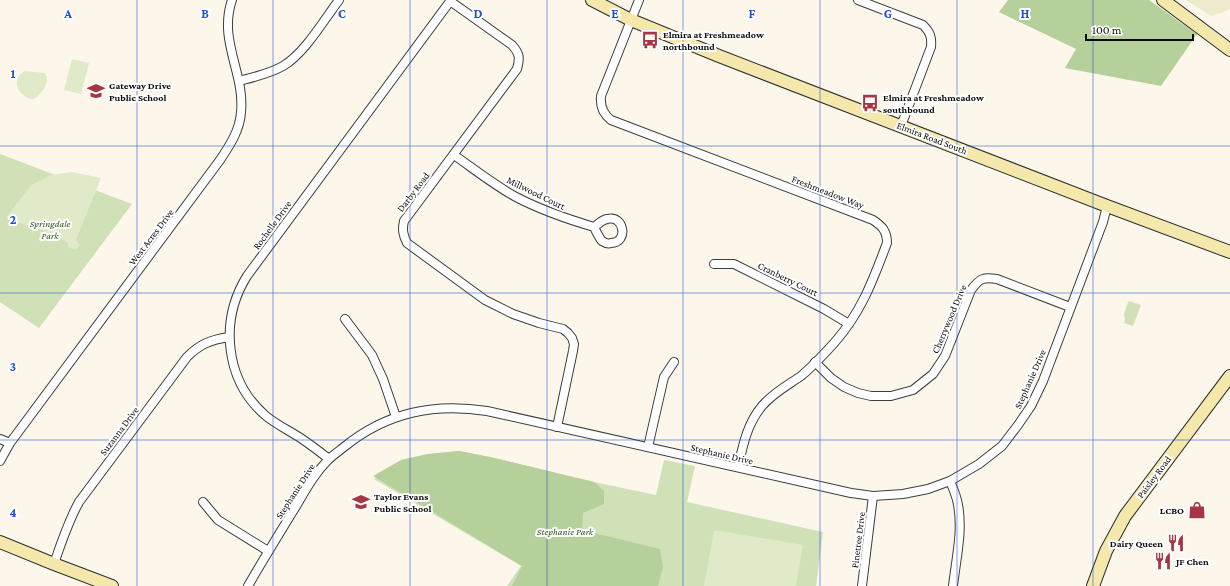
<svg xmlns="http://www.w3.org/2000/svg" width="1230" height="586" viewBox="0 0 1230 586" font-family="'Crimson Pro',serif">
<style>
.farmland{fill:#eeeacd}
.green{fill:#d0e1b8}
.forest{fill:#b5d09a}
.pitch{fill:#e0eac9}
.lines{fill:none;stroke-linecap:round;stroke-linejoin:round}
.street-casing{stroke:#3d3d3d;stroke-width:10}
.secondary-casing{stroke:#2c2c2c;stroke-width:14}
.street{stroke:#fff;stroke-width:8}
.secondary{stroke:#f4e8ad;stroke-width:12}
.grid{fill:none;stroke:#1d4ed8;stroke-width:1;stroke-opacity:0.55}
.labels{text-anchor:middle;dominant-baseline:central;stroke-width:4;stroke-linejoin:round;paint-order:stroke}
.poi-label{font-size:10px;font-weight:bold;fill:#0a0a0a;stroke:#fff;text-anchor:start}
.street-label{font-size:10px;fill:#0a0a0a;stroke:#fff}
.park-label{font-size:10px;font-style:italic;fill:#315824;stroke:#fff}
.grid-label{font-size:13px;text-anchor:middle;font-weight:bold;fill:#1d4ed8;stroke:#fff;stroke-width:4;stroke-linejoin:round;paint-order:stroke}
</style>
<rect width="100%" height="100%" fill="#fcf7ea"/>
<path class="farmland" d="M1186,0h44v9l-9,4 -10,3z"/>
<g class="green">
<path d="M0,154l132,50 -93,124 -39,-26z"/>
<path d="M1129,301l12,4 -8,21 -9,-3 1,-4 -1,-5c2,-4 2,-9 5,-13z"/>
<path d="M459,451l31,6 104,25 62,13 8,-35 31,6 -8,36 136,30 -7,54h-309l14,-20 -147,-87 27,-19 27,-6z"/>
</g>
<g class="forest">
<path d="M1008,0h141l48,34 -36,52 -96,-18 11,-19 -77,-37z"/>
<path d="M459,451l31,6 104,25 10,9v13l-21,9 -1,17 78,19 3,18 -5,19h-146l10,-20 -149,-90 28,-16 27,-6z"/>
</g>
<g class="pitch">
<path d="M72,59l17,4 -8,31 -17,-4z"/>
<path d="M25,71l20,2c6,8 -3,21 -11,26 -15,0 -25,-20 -9,-28z"/>
<path d="M72,172l29,6 -25,62 4,6 -5,4 -7,-3v-4l-11,-7 -51,-18 25,-33 20,-10z"/>
<path d="M714,530l89,15 -7,41h-92z"/>
</g>
<g class="lines">
<g class="street-casing">
<g id="street">
<path d="M639,0l-38,96c-1,10 2,18 10,24l262,100c9,6 14,11 14,23 -14,37 -25,68 -52,99 -10,11 -22,24 -34,34 -13,9 -28,17 -39,30 -15,18 -19,39 -24,61"/>
<path d="M858,0l65,25c7,7 9,12 8,22l-30,79"/>
<path d="M450,1l62,44c8,9 8,13 5,24l-113,152c-2,9 -1,14 3,22l78,57 28,14 26,9 24,6 5,4 4,5 2,6 -1,7 -16,76"/>
<path d="M239,81c15,-4 30,-7 44,-15 21,-12 41,-46 56,-66"/>
<path d="M454,155c20,14 40,30 62,42 25,13 51,22 78,30 2,4 5,11 8,14 3,2 6,3 9,2 18,0 13,-29 -4,-24 -5,1 -9,5 -13,8"/>
<path d="M714,264h20l90,45 25,15"/>
<path d="M345,319l27,36 11,24 13,38"/>
<path d="M815,362l16,16 13,9 14,6 13,3h20l22,-6 20,-16 12,-18 26,-66c9,-12 12,-13 26,-11l73,28"/>
<path d="M0,439l10,4"/>
<path d="M648,447l16,-70 10,-15"/>
<path d="M329,459c-9,-7 -18,-14 -27,-20 -12,-8 -25,-14 -36,-23 -41,-35 -47,-95 -19,-140l204,-276"/>
<path d="M0,461l10,-18 210,-283c10,-15 20,-30 21,-48 4,-39 -23,-71 -9,-112"/>
<path d="M950,481c3,7 7,16 8,24 5,26 -2,54 -5,81"/>
<path d="M203,502l15,18 50,31"/>
<path d="M54,564c7,-21 14,-42 25,-62l108,-145c13,-13 23,-17 42,-20"/>
<path d="M248,586c15,-26 31,-52 47,-78 10,-17 19,-34 33,-48 5,-5 11,-9 16,-13 43,-35 90,-44 143,-36l364,82 22,3 30,-2 25,-5 22,-8 29,-17 23,-18 16,-21 13,-19 12,-25 60,-159 4,-16"/>
<path d="M862,586l11,-90"/>
</g>
</g>
<g class="secondary-casing">
<g id="secondary">
<path d="M592,0l39,20 88,36 388,150 123,46"/>
<path d="M1163,0l67,50"/>
<path d="M0,542l54,22 58,22"/>
<path d="M1093,586l13,-35 19,-35 105,-140"/>
</g>
</g>
<use href="#street" class="street"/>
<use href="#secondary" class="secondary"/>
</g>
<path class="grid" d="M137,0v586M273,0v586M410,0v586M547,0v586M683,0v586M820,0v586M957,0v586M1093,0v586M0,146h1230M0,293h1230M0,440h1230"/>
<defs>
<g id="bus-bare" transform="scale(1.38)"><path d="M-5-6H5V4H4V6H2V4H-2V6H-4V4H-5ZM-3.5-4V0h7V-4ZM-3.5 1.2v1.5H-2V1.2ZM2 1.2v1.5H3.5V1.2Z" fill="#a63641" stroke="#fff" stroke-width="2.5" paint-order="stroke"/></g>
<g id="school-bare" transform="scale(1.38)"><path d="M0-5L7-2L0 1L-7-2ZM-4 1L0 2.5L4 1V4Q0 6-4 4Z" fill="#a63641" stroke="#fff" stroke-width="2.5" paint-order="stroke"/></g>
<g id="shop-bare" transform="scale(1.38)"><path d="M-5-2.5h2.3a2.7 3.5 0 0 1 5.4 0H5L5.5 6h-11ZM-1.5-2.5h3a1.5 2.3 0 0 0-3 0Z" fill="#a63641" stroke="#fff" stroke-width="2.5" paint-order="stroke"/></g>
<g id="restaurant-bare" transform="scale(1.38)"><path d="M-5-6h1v4h1v-4h1v4h1v-4h1v5L-1.5 .5V6h-2V.5L-5-1ZM5-6V6H3V1.5H1.5Q1.5-4 5-6Z" fill="#a63641" stroke="#fff" stroke-width="2.5" paint-order="stroke"/></g>
</defs>
<g fill-rule="evenodd">
<use href="#bus-bare" x="650" y="40"/>
<use href="#school-bare" x="96" y="91"/>
<use href="#bus-bare" x="870" y="103"/>
<use href="#school-bare" x="361" y="502"/>
<use href="#shop-bare" x="1197" y="510"/>
<use href="#restaurant-bare" x="1176" y="543"/>
<use href="#restaurant-bare" x="1163" y="561"/>
</g>
<g class="labels">
<g class="poi-label">
<text x="663" y="34">Elmira at Freshmeadow<tspan x="663" dy="12">northbound</tspan></text>
<text x="109" y="85">Gateway Drive<tspan x="109" dy="12">Public School</tspan></text>
<text x="883" y="97">Elmira at Freshmeadow<tspan x="883" dy="12">southbound</tspan></text>
<text x="374" y="496">Taylor Evans<tspan x="374" dy="12">Public School</tspan></text>
<text x="1184" y="510" text-anchor="end">LCBO</text>
<text x="1163" y="543" text-anchor="end">Dairy Queen</text>
<text x="1176" y="561">JF Chen</text>
</g>
<g class="street-label">
<text transform="translate(932 138) rotate(21)">Elmira Road South</text>
<text transform="translate(413 192) rotate(-53)">Darby Road</text>
<text transform="translate(828 192) rotate(21)">Freshmeadow Way</text>
<text transform="translate(536 193) rotate(26)">Millwood Court</text>
<text transform="translate(272 225) rotate(-54)">Rochelle Drive</text>
<text transform="translate(151 237) rotate(-53)">West Acres Drive</text>
<text transform="translate(788 279) rotate(26)">Cranberry Court</text>
<text transform="translate(949 319) rotate(-67)">Cherrywood Drive</text>
<text transform="translate(1030 379) rotate(-66)">Stephanie Drive</text>
<text transform="translate(119 431) rotate(-53)">Suzanna Drive</text>
<text transform="translate(722 454) rotate(13)">Stephanie Drive</text>
<text transform="translate(1154 477) rotate(-53)">Paisley Road</text>
<text transform="translate(295 491) rotate(-57)">Stephanie Drive</text>
<text transform="translate(858 540) rotate(-83)">Pinetree Drive</text>
</g>
<g class="park-label">
<text x="50" y="223">Springdale<tspan x="50" dy="12">Park</tspan></text>
<text x="565" y="531">Stephanie Park</text>
</g>
</g>
<g class="grid-label">
<text x="68" y="18">A</text>
<text x="205" y="18">B</text>
<text x="342" y="18">C</text>
<text x="478" y="18">D</text>
<text x="615" y="18">E</text>
<text x="752" y="18">F</text>
<text x="888" y="18">G</text>
<text x="1025" y="18">H</text>
<text x="13" y="78">1</text>
<text x="13" y="224">2</text>
<text x="13" y="371">3</text>
<text x="13" y="517">4</text>
</g>
<path d="M1086 34v6h107v-6" fill="none" stroke="#0a0a0a" stroke-width="2"/>
<text x="1092" y="34" font-size="12" fill="#0a0a0a" stroke="#ffffff" stroke-width="3" paint-order="stroke">100 m</text>
</svg>
